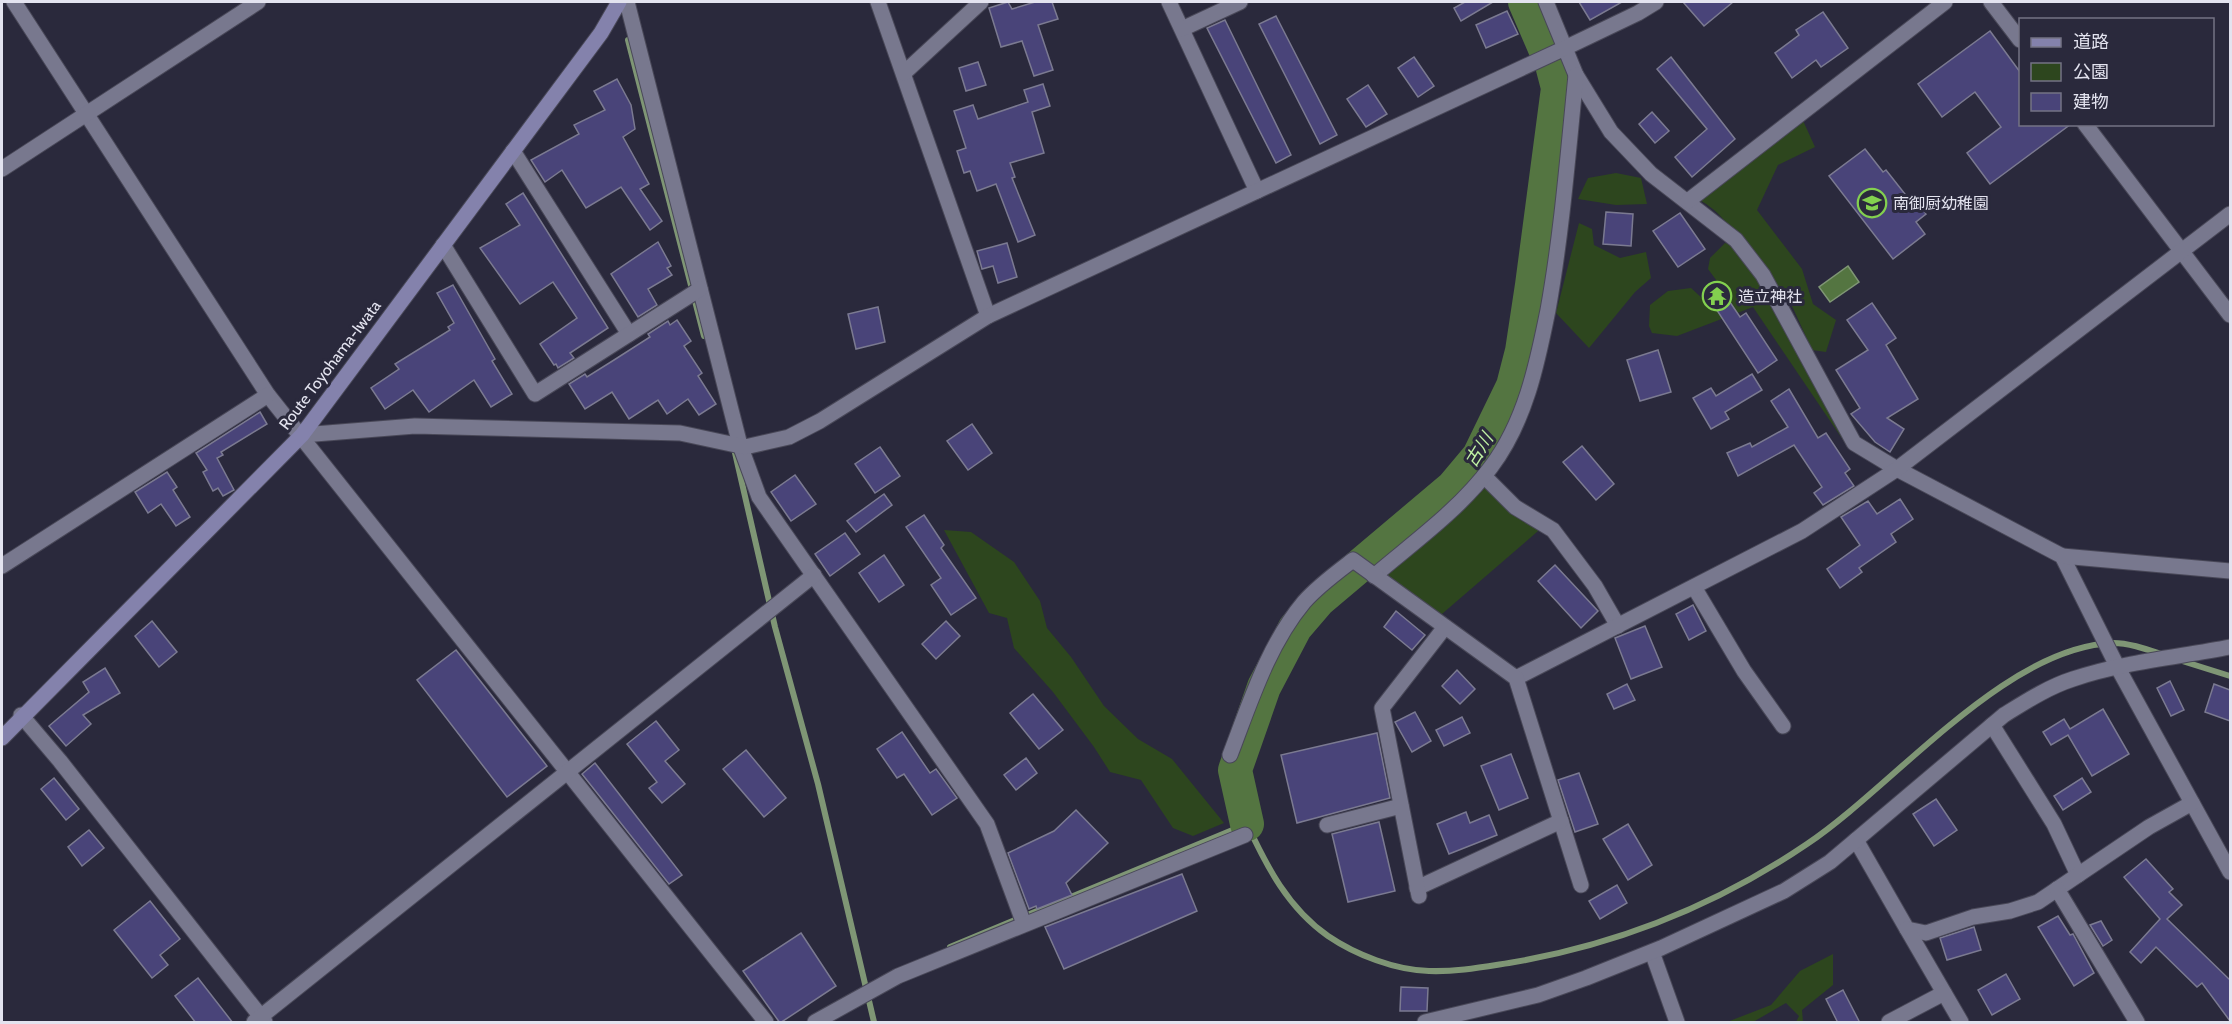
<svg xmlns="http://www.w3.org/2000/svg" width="2232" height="1024" viewBox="0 0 2232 1024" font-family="Cabin,'Noto Sans JP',sans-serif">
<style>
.green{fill:#2d461e}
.water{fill:#547541;stroke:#7f9675;stroke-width:1.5}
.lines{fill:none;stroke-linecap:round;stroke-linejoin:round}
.stream{stroke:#7f9675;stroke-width:6}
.river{stroke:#547541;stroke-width:34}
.building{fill:#494479;stroke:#7b7a91;stroke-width:1.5}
.minor-casing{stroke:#494858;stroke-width:17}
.tertiary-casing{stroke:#494858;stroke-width:17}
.secondary-casing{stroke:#494858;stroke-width:17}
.minor{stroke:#78788e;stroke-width:15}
.tertiary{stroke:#78788e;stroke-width:15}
.secondary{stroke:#8482ac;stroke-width:15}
.labels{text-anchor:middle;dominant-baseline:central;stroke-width:6;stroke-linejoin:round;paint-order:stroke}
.poi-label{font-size:16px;fill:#e3e3ef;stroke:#2a293c;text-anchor:start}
.street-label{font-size:16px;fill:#e3e3ef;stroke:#2a293c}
.water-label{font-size:18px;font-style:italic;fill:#c1f3a4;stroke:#2a293c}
</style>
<rect width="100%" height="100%" fill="#2a293c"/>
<g class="green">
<path d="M1509,2h37l19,46 -30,14z"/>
<path d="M1800,114l15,33 -37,18 -21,45 45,59 11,35 23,16 -10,32 -14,-2 -19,-42 -22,-33 83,168h-9l-92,-136 -76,29 -25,-3 -3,-7 1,-21 18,-14 23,-3 24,22 16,-10 -23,-31 2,-11 15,-15 17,4c-13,-23 -24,-38 -48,-50z"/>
<path d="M1616,173l25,5 6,26 -31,1 -38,-6 10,-21z"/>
<path d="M1579,223l13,6 2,16 26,13 26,-6 5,26 -16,14 -46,56 -33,-35z"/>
<path d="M1484,476l61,49 -110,95 -53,-51z"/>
<path d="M944,530l27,2 43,30 26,39 7,27 24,29 33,49 34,33 34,20 52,64 -31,13 -20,-8 -32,-48 -31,-8 -16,-25 -41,-55 -39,-44 -7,-30 -18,-5z"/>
<path d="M1833,954v31l-31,25 1,12h-7l3,-6 -13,-13 -33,19h-26l44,-17 29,-34z"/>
</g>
<path class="water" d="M1848,266l11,16 -29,20 -11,-15z"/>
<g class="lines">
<g class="stream">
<path d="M628,40l76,296"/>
<path d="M733,444l42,183 43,157 56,238"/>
<path d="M2179,660l51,16"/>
<path d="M950,947l297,-123c20,43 41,84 81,112 28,19 67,34 101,35 27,1 54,-4 80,-8 108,-18 208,-58 298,-119 88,-59 198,-197 306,-201 16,0 33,6 48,11"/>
</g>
<path class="river" d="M1247,824l-12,-54 29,-83 31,-59 24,-28 134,-113 26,-31 34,-70 9,-35 10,-66 26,-197 -6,-23 -27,-63"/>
</g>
<g class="building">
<path d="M1008,2l4,7 23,-7h17l6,17 -20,6 15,45 -19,6 -12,-35 -21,6 -12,-39z"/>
<path d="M1465,2h28l-32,19 -7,-13z"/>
<path d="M1579,2h43l-32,18z"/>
<path d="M1683,2h50l-29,24z"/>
<path d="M1507,11l11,23 -32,14 -10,-23z"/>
<path d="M1823,12l25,36 -27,19 -5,-7 -24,18 -17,-25 24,-18 -3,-5z"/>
<path d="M1276,16l61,119 -17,9 -61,-120z"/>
<path d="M1225,20l66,135 -15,8 -69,-135z"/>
<path d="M1990,31l30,41v52h51l-81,60 -23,-31 34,-26 -26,-35 -33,25 -24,-33z"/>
<path d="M1414,57l20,29 -16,11 -20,-29z"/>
<path d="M1671,57l64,82 -43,38 -17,-20 32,-28 -50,-60z"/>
<path d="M978,62l8,23 -20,6 -7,-23z"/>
<path d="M617,79l14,26 4,24 -12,8 26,47 -9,5 22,32 -12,9 -29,-43 -35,21 -24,-38 -17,12 -14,-22 48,-26 -5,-9 31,-15 -11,-19z"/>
<path d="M1043,84l7,22 -18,6 12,41 -34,10 5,14 -3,1 23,57 -17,7 -22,-58 -19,7 -7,-20 -6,2 -7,-22 9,-3 -12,-37 19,-6 5,14 50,-17 -4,-12z"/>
<path d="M1368,85l19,29 -21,13 -19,-28z"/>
<path d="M1652,112l17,19 -14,12 -16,-19z"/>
<path d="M1865,149l18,23 3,-2 26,33 4,-3 10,14 -10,8 9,12 -32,25 -64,-83z"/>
<path d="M523,193l85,135 -38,25 4,5 -16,10 -2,-4 -2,1 -14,-21 37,-26 -24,-36 -33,22 -40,-56 40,-23 -14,-21z"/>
<path d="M1606,212l27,2 -2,32 -28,-2z"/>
<path d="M1680,213l25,36 -27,18 -25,-36z"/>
<path d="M658,242l13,24 -4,2 5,7 -24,14 9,16 -19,12 -27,-43z"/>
<path d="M1007,243l10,34 -19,6 -5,-17 -11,3 -5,-18z"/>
<path d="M1717,283l23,34 6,-4 31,47 -19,13 -53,-81z"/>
<path d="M453,285l42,74 -3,2 20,33 -21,13 -17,-27 -45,32 -16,-22 -28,19 -14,-21 28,-19 -4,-5 55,-34 -2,-3 6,-4 -17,-30z"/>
<path d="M1872,303l24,35 -10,7 32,54 -31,19 17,11 -14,23 -15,-10 -24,-28 9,-6 -24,-38 32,-20 -21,-30z"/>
<path d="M878,307l7,35 -29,7 -8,-35z"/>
<path d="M677,320l14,21 -7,5 18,27 -4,3 18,28 -17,11 -11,-16 -21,15 -9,-14 -29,19 -17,-27 -27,17 -16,-25 16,-10 2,3 27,-17 36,-23 -2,-3 20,-13 2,4z"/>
<path d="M1658,350l13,42 -31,9 -13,-41z"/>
<path d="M1752,374l10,16 -37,22 4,7 -18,10 -18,-31 18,-10 5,8z"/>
<path d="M1789,389l29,49 8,-5 24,36 -5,4 9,13 -31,19 -9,-12 8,-6 -28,-42 -56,31 -11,-23 23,-10 2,4 36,-20 -17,-26z"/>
<path d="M260,412l7,12 -46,28 2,3 -6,3 17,32 -11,6 -5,-8 -5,3 -10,-19 4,-2 -11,-17z"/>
<path d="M972,424l20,29 -24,17 -21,-29z"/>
<path d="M1582,446l32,38 -18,16 -33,-38z"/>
<path d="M880,447l20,29 -25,17 -20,-29z"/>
<path d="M167,472l10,15 -4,3 17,27 -14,9 -15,-22 -13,9 -13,-21z"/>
<path d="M795,475l21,29 -25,17 -20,-29z"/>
<path d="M884,494l8,11 -36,27 -9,-11z"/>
<path d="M1900,499l13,20 -22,15 5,8 -37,26 3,4 -22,16 -13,-19 33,-24 -19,-28 27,-16 9,13z"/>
<path d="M924,515l20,30 -3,3 35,50 -25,17 -20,-30 10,-7 -35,-51z"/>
<path d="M845,533l15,21 -30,22 -15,-22z"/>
<path d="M884,555l20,30 -25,17 -20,-29z"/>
<path d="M1555,565l43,46 -17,17 -43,-47z"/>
<path d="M1693,605l13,26 -17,9 -13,-26z"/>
<path d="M1396,611l29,24 -13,15 -28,-23z"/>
<path d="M152,621l25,31 -18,15 -24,-31z"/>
<path d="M946,621l14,15 -24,23 -14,-15z"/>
<path d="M1645,626l17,41 -31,12 -16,-41z"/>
<path d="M456,650l91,116 -40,31 -90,-117z"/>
<path d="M105,668l15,25 -37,22 8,9 -25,22 -17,-20 40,-34 -6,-10z"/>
<path d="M1457,670l18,19 -15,15 -18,-18z"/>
<path d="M2170,681l14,29 -13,6 -14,-28z"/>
<path d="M1627,684l8,16 -21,9 -7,-15z"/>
<path d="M2214,684l16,6v31l-25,-9z"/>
<path d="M1033,694l30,36 -24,19 -29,-36z"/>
<path d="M2103,709l26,45 -37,22 -24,-41 -17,10 -8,-13 21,-13 6,10z"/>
<path d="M1415,712l16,29 -19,11 -17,-30z"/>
<path d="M1462,717l8,16 -26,13 -8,-16z"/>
<path d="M656,721l23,29 -14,11 20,23 -23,19 -13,-15 8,-6 -30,-38z"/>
<path d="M902,732l28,41 6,-4 21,29 -25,17 -28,-41 -7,4 -20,-29z"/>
<path d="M1377,733l13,65 -93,25 -16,-68z"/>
<path d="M746,750l40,48 -22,19 -41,-48z"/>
<path d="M1511,754l17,44 -29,12 -18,-44z"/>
<path d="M1026,758l11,15 -21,17 -12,-15z"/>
<path d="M595,763l87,112 -13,9 -87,-110z"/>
<path d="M1579,773l19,51 -23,8 -17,-52z"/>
<path d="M54,778l25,31 -13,11 -25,-31z"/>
<path d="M2082,778l9,14 -28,18 -9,-14z"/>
<path d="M1936,799l21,31 -23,16 -21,-32z"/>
<path d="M1076,810l32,33 -42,40 6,12 -35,14 -1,-3 -7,3 -21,-56 46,-22z"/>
<path d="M1466,812l4,11 19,-8 8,20 -48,19 -12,-30z"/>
<path d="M1379,822l16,69 -47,11 -16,-68z"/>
<path d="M1628,824l24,41 -24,15 -25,-41z"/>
<path d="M89,830l15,18 -22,18 -14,-19z"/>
<path d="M2146,859l27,30 -4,3 13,13 -15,14 63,61v41l-28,-38 -5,4 -41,-40 -15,16 -11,-11 30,-33 -36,-42z"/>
<path d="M1182,874l15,37 -133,58 -19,-42z"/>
<path d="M1617,885l10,18 -27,16 -11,-18z"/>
<path d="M150,901l30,38 -20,16 8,10 -16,13 -38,-48z"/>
<path d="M2058,916l12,19 3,-1 21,39 -20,13 -36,-59z"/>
<path d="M2101,921l11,19 -9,6 -13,-21z"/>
<path d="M1974,927l7,23 -34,10 -7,-22z"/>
<path d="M801,933l35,53 -56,37 -37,-52z"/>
<path d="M2006,974l14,25 -28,16 -14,-25z"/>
<path d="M198,978l35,45h-37l-21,-27z"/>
<path d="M1401,987l27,1 -1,23h-27z"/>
<path d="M1843,990l17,33h-22l-12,-24z"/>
</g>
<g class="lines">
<g class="minor-casing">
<g id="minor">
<path d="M14,2l254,393 498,627"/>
<path d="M627,2l113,443 19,52 228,327 37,100"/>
<path d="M878,2l110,314"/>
<path d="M1169,2l88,189"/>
<path d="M1546,2l30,73 35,57 40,42 85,66 27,35 91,168 43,26 165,87 56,112 112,204"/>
<path d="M1991,2l29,38"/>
<path d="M1182,29l58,-27"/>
<path d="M904,73l77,-71"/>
<path d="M2085,124l145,191"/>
<path d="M513,151l116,183"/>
<path d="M2,169l256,-167"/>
<path d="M1688,201l257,-199"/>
<path d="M443,245l92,149 165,-105"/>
<path d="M302,435l113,-9 265,7 65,14 44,-10 31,-16 168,-105 577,-268 73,-35 18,-11"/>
<path d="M1484,476l31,31 38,23 42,56 23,40"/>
<path d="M2062,556l168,15"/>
<path d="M2,566l266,-171"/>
<path d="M1374,576c41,-35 85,-66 117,-109 34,-45 46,-102 57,-157 14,-78 20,-156 28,-235"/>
<path d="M1694,587l50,84 39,55"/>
<path d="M1516,678l286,-147 95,-62 333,-255"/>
<path d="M21,715l39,46 205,261"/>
<path d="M1992,725l62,99 24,51"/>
<path d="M1230,755c20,-52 38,-110 74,-153 14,-16 32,-29 49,-42l163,118 65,207"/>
<path d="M1327,825l74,-19"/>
<path d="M1856,840l51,89 19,4 47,-16 37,-6 28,-9 111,-75 43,-24"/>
<path d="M1417,888l144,-67"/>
<path d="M2057,889l80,133"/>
<path d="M1419,896l-37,-188 63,-81"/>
<path d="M1907,929l54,93"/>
<path d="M1652,952l25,70"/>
<path d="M254,1022l560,-447"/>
<path d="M815,1022l83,-46 347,-141"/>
<path d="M1889,1022l55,-29"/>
</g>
</g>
<g class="tertiary-casing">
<path id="tertiary" d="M1425,1022l113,-27 48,-17 75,-30 123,-57 46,-29 174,-147c21,-13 44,-28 69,-36 50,-17 106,-22 157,-32"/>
</g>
<g class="secondary-casing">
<path id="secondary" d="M2,738l300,-303 299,-402 18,-31"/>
</g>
<use href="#minor" class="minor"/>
<use href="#tertiary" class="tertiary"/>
<use href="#secondary" class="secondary"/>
</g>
<defs>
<g id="school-ring" transform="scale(1.5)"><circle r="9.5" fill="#2a293c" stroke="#83d04f" stroke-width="1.5"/><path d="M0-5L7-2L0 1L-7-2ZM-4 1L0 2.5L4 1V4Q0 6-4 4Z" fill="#83d04f"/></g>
<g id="temple-ring" transform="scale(1.5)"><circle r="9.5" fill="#2a293c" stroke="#83d04f" stroke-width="1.5"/><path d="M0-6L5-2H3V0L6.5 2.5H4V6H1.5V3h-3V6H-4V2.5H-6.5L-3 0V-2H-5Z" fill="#83d04f"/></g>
</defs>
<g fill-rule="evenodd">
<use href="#school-ring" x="1872" y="203"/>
<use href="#temple-ring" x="1717" y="296"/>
</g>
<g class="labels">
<g class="poi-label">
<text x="1893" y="203">南御厨幼稚園</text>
<text x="1738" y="296">造立神社</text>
</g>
<g class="street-label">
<text transform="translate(330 365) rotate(-53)">Route Toyohama-Iwata</text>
</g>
<g class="water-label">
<text transform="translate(1479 450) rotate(-58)">古川</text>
</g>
</g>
<rect width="2232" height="1024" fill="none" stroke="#e3e3ef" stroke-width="6"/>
<rect x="2019" y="18" width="195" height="108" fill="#2a293c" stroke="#747384" stroke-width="1.5"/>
<rect x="2031" y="38" width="30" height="9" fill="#8482ac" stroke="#747384" stroke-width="1.5"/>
<text x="2073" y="48" font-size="18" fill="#e3e3ef">道路</text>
<rect x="2031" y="63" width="30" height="18" fill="#2d461e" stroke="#747384" stroke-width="1.5"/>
<text x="2073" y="78" font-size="18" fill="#e3e3ef">公園</text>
<rect x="2031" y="93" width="30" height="18" fill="#494479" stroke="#747384" stroke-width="1.5"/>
<text x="2073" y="108" font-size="18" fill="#e3e3ef">建物</text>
</svg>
